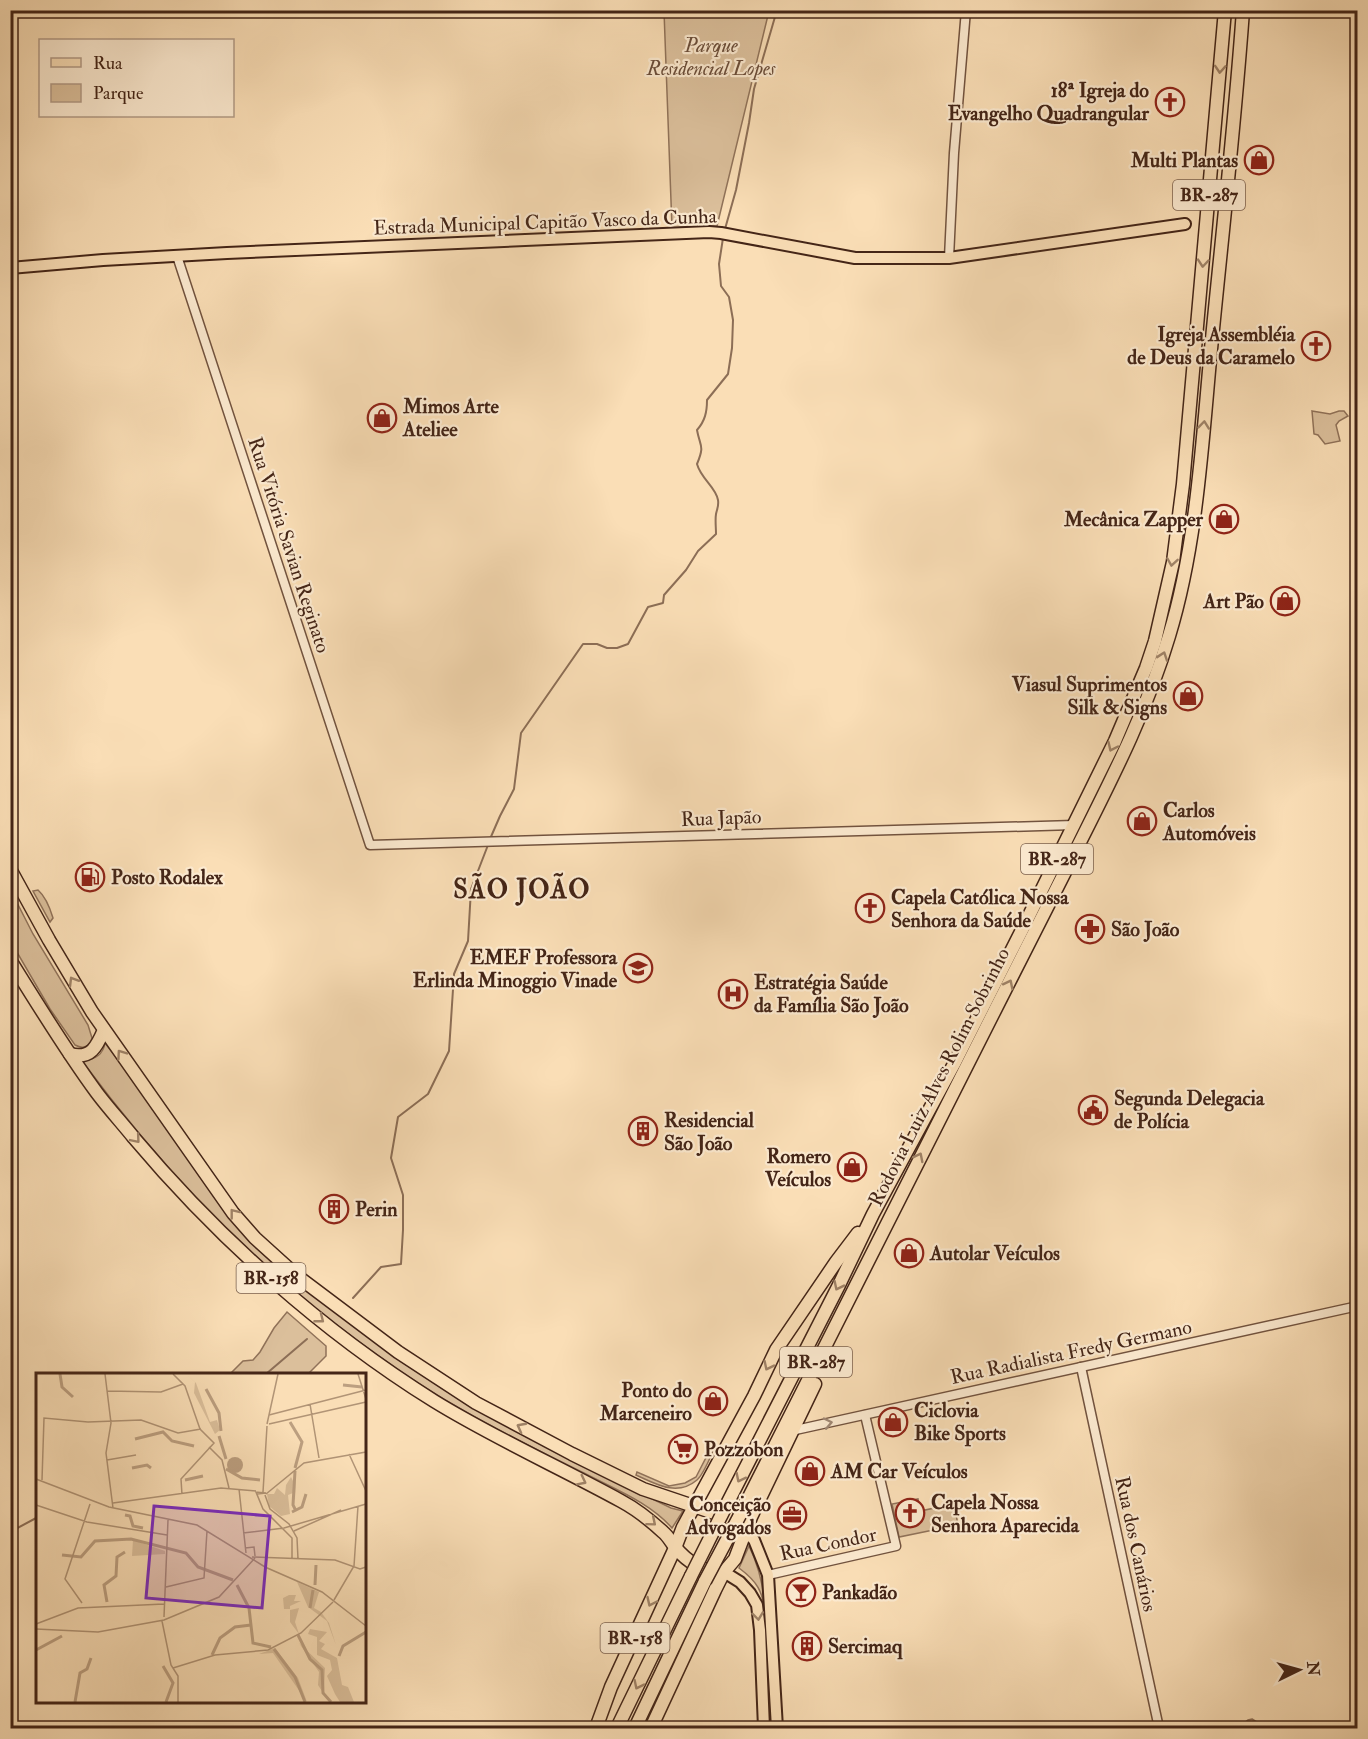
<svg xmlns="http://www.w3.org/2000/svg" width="1368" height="1739" viewBox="0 0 1368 1739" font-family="'IM FELL Double Pica',serif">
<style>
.green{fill:#dbbf9b;stroke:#907259;stroke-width:1.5}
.water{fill:#bc9f80;stroke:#8c6e56;stroke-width:1.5}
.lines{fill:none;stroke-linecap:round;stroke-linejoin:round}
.stream{stroke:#8c6e56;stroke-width:2}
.minor-casing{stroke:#72533f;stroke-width:11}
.major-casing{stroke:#442517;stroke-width:14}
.highway-casing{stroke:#442517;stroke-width:15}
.minor{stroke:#fcead0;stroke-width:8}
.major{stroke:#fadeb6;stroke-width:10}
.highway{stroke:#fadeb6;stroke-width:12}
.highway-bridge-casing{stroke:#442517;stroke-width:15;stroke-linecap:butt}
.highway-bridge{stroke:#fadeb6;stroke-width:12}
.oneway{stroke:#9f8266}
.oneway2{stroke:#a08874}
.labels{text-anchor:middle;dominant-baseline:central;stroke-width:4.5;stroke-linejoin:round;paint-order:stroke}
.shield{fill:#fcead0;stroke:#7b604e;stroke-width:1.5}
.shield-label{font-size:18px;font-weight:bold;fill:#442517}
.park-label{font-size:20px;font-style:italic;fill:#6a4c38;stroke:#fcead0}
.poi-label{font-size:20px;font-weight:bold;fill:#442517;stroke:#fcead0;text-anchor:start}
.street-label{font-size:20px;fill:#442517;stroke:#fcead0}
.district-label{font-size:26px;font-weight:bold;letter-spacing:1.5px;fill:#442517;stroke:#fcead0}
.inset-river{fill:none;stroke:#bc9f80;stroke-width:3}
.inset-road{fill:none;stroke:#b19476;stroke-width:1.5}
.view{fill:#7b2cbf;fill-opacity:0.15;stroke:#7b2cbf;stroke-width:3}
.inset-edge{fill:none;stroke:#442517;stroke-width:3}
</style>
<rect width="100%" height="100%" fill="#fadeb6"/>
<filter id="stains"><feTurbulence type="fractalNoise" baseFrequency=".00333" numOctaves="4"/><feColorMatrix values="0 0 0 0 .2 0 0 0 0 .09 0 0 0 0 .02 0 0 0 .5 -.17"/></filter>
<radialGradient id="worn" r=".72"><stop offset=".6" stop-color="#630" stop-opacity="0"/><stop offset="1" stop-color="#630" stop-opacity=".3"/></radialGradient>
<g class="green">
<path d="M664,11h105l-52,215 -45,2z"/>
<path d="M1312,411l18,3 9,-3h5l4,5 -9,5 -3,4 4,16 -15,3 -7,-9 -4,-1z"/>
<path d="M10,889l23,45 55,91 4,13 -2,6c-6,4 -9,4 -15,1l-25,-36 -39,-67z"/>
<path d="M38,890c8,7 12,18 15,28l-3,4 -17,-31z"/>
<path d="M105,1043l38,49 74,105 90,93 54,42 39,28 236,131 35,17 12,3 -11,17c-23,-26 -58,-39 -88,-55 -42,-21 -84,-41 -125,-65 -47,-27 -91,-59 -134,-92 -42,-33 -85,-69 -121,-109 -43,-46 -84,-95 -122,-146 12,-1 21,-5 23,-18z"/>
<path d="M287,1312l39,34v10l-18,18h-78l13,-13 10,-1 7,-8 14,-24z"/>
<path d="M712,1446l3,1c-4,8 -11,27 -18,33 -20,17 -41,4 -61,-5l1,-3 32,14 16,-3 11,-6z"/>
<path d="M918,1499l2,12 34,-7 4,21 -59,12 -7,-33z"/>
<path d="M749,1546c11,22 15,43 17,68 -4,-23 -8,-32 -27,-46z"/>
</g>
<path class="water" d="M1252,1719l8,5 1,4h-23l10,-8z"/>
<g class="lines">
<g class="stream">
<path d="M725,229l11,-39 13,-67 5,-34 23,-79"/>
<path d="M490,839l10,-23 14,-27 7,-56 62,-89h14l10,4h10l11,-4 20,-37 15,-4 1,-8 22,-25 12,-19 18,-17c0,-7 -1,-14 0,-20 1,-5 3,-8 2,-14 -2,-13 -17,-21 -21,-36 8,-19 3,-17 0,-34 8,-9 10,-18 10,-30l21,-26 4,-26 1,-28 -4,-23 -8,-11 -2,-22 4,-26"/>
<path d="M353,1298l28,-31 20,-3 2,-34v-35l-12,-37 7,-41 30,-23 21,-43 5,-77 14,-33 3,-52 17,-44"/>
<path d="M266,1374l41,-35"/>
<path d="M10,1532l28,-15"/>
</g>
<g class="minor-casing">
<g id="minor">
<path d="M177,256l193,589 704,-20"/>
<path d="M949,258l5,-105 12,-143"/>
<path d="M1081,1367l78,361"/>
<path d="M791,1431l567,-125"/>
<path d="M768,1575l128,-29 -31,-131"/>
</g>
</g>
<g class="major-casing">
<g id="major">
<path d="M10,268l93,-8 124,-7 482,-21 12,1 134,25h94l236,-34"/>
<path d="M746,1532l8,8 14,35 9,153"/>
<path d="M724,1572l16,10 10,11 7,12 3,25 4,98"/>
</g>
</g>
<g class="highway-casing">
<g id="highway">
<path d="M10,869l39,71 43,72 141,201 22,25 42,38 101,76 78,51 96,51 71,35 86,29 13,8 4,6"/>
<path d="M10,960c28,45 56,91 87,133 12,16 25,30 37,45 85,101 188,193 300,263 60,37 125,66 187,100 15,8 29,19 42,31 5,4 8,10 12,15 12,15 31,27 49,25"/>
<path d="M70,1054c21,6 27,-8 34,-24"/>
<path d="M726,1506l113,-221 34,-71 81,-150 69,-136 92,-187 31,-73 9,-27 18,-79 10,-78 42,-474"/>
<path d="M740,1515c85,-169 169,-338 255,-505 26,-51 51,-101 77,-152 36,-72 74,-144 97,-222 28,-92 33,-192 42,-287 11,-113 24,-226 32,-339"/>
<path d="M596,1728l15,-41 64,-139 8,-21 71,-131 22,-46 60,-88 22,-29"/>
<path d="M617,1728l74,-152"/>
<path d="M635,1728l70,-147"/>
<path d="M651,1728l64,-138 9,-18 11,-13 16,-42 64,-133"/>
</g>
</g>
<use href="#minor" class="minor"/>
<use href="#major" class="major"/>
<use href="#highway" class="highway"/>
<g class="highway-bridge-casing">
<g id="highway-bridge">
<path d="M691,1576l35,-70"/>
<path d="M705,1581l35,-66"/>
</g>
</g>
<use href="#highway-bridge" class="highway-bridge"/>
</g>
<defs><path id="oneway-chevron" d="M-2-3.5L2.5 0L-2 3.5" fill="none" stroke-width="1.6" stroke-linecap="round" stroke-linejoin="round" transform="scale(1.5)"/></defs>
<g class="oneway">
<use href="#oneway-chevron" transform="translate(1220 69) rotate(94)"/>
<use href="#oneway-chevron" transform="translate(1203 263) rotate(95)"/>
<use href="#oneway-chevron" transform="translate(1204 425) rotate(-84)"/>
<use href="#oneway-chevron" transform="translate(1172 562) rotate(99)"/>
<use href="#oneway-chevron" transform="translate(1163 656) rotate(-71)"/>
<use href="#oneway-chevron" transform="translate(1112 747) rotate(115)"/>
<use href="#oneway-chevron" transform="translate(73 981) rotate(-121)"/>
<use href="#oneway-chevron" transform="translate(1009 984) rotate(-63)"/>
<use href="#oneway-chevron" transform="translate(121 1054) rotate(-125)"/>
<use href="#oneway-chevron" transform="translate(136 1139) rotate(50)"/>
<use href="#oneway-chevron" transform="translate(919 1157) rotate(-63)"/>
<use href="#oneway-chevron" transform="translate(234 1213) rotate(-128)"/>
<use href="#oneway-chevron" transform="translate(838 1286) rotate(116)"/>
<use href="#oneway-chevron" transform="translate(320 1319) rotate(38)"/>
<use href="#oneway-chevron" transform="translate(768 1366) rotate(116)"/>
<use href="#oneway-chevron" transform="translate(521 1427) rotate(-152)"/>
<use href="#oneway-chevron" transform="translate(740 1478) rotate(117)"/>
<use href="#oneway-chevron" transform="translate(582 1481) rotate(27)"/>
<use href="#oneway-chevron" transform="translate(652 1522) rotate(40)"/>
<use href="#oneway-chevron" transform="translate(651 1602) rotate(115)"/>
<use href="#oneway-chevron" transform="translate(758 1616) rotate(83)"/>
<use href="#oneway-chevron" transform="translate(638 1685) rotate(116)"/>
</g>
<use class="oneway2" href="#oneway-chevron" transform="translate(828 1423) rotate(-12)"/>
<defs>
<g id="church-ring" transform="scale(1.5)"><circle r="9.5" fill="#fcead0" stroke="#8f2418" stroke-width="1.5"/><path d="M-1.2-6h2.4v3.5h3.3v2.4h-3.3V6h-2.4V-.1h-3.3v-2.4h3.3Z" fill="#8f2418"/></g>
<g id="shop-ring" transform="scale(1.5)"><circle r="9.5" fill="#fcead0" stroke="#8f2418" stroke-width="1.5"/><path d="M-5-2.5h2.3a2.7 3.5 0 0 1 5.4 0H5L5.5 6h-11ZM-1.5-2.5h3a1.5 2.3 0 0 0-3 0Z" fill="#8f2418"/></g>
<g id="fuel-ring" transform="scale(1.5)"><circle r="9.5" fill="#fcead0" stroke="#8f2418" stroke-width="1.5"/><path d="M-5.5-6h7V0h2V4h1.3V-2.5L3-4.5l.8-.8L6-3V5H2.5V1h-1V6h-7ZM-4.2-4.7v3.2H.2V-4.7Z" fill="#8f2418"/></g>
<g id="pharmacy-ring" transform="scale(1.5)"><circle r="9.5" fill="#fcead0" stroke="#8f2418" stroke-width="1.5"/><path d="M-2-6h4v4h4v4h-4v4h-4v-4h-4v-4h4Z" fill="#8f2418"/></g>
<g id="school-ring" transform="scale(1.5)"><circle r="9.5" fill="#fcead0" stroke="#8f2418" stroke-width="1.5"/><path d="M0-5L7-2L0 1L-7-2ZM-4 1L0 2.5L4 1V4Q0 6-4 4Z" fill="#8f2418"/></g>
<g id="hospital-ring" transform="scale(1.5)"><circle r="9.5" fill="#fcead0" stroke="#8f2418" stroke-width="1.5"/><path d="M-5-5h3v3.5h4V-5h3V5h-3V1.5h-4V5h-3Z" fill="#8f2418"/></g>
<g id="civic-ring" transform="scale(1.5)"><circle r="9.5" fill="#fcead0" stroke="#8f2418" stroke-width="1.5"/><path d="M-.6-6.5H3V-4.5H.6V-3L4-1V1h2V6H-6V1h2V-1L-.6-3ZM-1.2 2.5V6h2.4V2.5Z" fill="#8f2418"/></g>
<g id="building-ring" transform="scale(1.5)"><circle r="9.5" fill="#fcead0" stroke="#8f2418" stroke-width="1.5"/><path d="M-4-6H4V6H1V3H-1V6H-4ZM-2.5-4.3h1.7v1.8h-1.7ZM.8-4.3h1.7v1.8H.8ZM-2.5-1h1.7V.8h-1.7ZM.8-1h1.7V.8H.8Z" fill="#8f2418"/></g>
<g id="supermarket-ring" transform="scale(1.5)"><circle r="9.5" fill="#fcead0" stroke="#8f2418" stroke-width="1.5"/><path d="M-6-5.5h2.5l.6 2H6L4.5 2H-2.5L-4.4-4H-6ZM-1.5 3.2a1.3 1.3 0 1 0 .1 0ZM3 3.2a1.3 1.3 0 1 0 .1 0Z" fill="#8f2418"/></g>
<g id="office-ring" transform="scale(1.5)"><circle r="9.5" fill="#fcead0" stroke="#8f2418" stroke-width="1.5"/><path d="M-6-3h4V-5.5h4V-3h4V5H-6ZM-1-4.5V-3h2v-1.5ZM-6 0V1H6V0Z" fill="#8f2418"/></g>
<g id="bar-ring" transform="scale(1.5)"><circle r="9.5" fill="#fcead0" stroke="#8f2418" stroke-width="1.5"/><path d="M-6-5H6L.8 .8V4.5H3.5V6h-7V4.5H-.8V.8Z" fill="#8f2418"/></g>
</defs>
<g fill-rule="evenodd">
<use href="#church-ring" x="1170" y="102"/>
<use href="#shop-ring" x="1259" y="160"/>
<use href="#church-ring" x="1316" y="346"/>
<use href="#shop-ring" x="382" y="418"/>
<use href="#shop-ring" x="1224" y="519"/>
<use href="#shop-ring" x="1285" y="601"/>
<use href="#shop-ring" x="1188" y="696"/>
<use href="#shop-ring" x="1142" y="821"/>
<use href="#fuel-ring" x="90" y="877"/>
<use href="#church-ring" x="870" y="908"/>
<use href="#pharmacy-ring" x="1090" y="929"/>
<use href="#school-ring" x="638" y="968"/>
<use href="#hospital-ring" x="733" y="994"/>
<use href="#civic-ring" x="1093" y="1110"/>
<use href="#building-ring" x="643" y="1131"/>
<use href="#shop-ring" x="852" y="1167"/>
<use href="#building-ring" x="334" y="1209"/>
<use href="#shop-ring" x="909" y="1253"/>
<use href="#shop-ring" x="713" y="1401"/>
<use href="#shop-ring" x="893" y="1422"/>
<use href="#supermarket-ring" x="683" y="1449"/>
<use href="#shop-ring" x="810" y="1471"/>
<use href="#church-ring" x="910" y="1513"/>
<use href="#office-ring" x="792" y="1515"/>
<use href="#bar-ring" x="801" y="1592"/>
<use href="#building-ring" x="807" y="1646"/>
</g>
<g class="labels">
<g class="shield">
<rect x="1173" y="180" width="72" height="30" rx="4.5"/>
<rect x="1021" y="844" width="72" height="30" rx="4.5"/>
<rect x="236.5" y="1263" width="69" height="30" rx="4.5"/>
<rect x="780" y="1347" width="72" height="30" rx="4.5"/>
<rect x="600.5" y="1623" width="69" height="30" rx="4.5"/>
</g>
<g class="shield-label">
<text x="1209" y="195">BR-287</text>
<text x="1057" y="859">BR-287</text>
<text x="271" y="1278">BR-158</text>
<text x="816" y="1362">BR-287</text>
<text x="635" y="1638">BR-158</text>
</g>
<g class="park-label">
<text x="711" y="45">Parque<tspan x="711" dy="23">Residencial Lopes</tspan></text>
</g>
<g class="poi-label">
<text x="1149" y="90" text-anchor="end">18ª Igreja do<tspan x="1149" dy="23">Evangelho Quadrangular</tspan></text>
<text x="1238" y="160" text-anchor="end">Multi Plantas</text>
<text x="1295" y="334" text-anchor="end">Igreja Assembléia<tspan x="1295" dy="23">de Deus da Caramelo</tspan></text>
<text x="403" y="406">Mimos Arte<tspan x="403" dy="23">Ateliee</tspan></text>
<text x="1203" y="519" text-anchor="end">Mecânica Zapper</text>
<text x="1264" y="601" text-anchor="end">Art Pão</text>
<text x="1167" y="684" text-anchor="end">Viasul Suprimentos<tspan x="1167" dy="23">Silk &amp; Signs</tspan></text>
<text x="1163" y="810">Carlos<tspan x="1163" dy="23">Automóveis</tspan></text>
<text x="111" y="877">Posto Rodalex</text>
<text x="891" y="897">Capela Católica Nossa<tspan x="891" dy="23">Senhora da Saúde</tspan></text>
<text x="1111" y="929">São João</text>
<text x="617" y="957" text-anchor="end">EMEF Professora<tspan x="617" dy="23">Erlinda Minoggio Vinade</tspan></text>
<text x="754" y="982">Estratégia Saúde<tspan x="754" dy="23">da Família São João</tspan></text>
<text x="1114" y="1098">Segunda Delegacia<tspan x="1114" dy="23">de Polícia</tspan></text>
<text x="664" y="1120">Residencial<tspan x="664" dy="23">São João</tspan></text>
<text x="831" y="1156" text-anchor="end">Romero<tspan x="831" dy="23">Veículos</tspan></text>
<text x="355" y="1209">Perin</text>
<text x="930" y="1253">Autolar Veículos</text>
<text x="692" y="1390" text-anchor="end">Ponto do<tspan x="692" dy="23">Marceneiro</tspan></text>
<text x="914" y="1410">Ciclovia<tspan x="914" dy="23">Bike Sports</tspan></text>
<text x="704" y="1449">Pozzobon</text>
<text x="831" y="1471">AM Car Veículos</text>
<text x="931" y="1502">Capela Nossa<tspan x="931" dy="23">Senhora Aparecida</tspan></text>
<text x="771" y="1504" text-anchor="end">Conceição<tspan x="771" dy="23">Advogados</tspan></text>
<text x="822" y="1592">Pankadão</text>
<text x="828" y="1646">Sercimaq</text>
</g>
<g class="street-label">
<text transform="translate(545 222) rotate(-2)">Estrada Municipal Capitão Vasco da Cunha</text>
<text transform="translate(289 545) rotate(72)">Rua Vitória Savian Reginato</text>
<text transform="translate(721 818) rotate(-2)">Rua Japão</text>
<text transform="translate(939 1077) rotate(-63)">Rodovia Luiz Alves Rolim Sobrinho</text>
<text transform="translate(1071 1352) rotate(-12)">Rua Radialista Fredy Germano</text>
<text transform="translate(828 1544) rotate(-12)">Rua Condor</text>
<text transform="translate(1136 1544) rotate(78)">Rua dos Canários</text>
</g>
<g class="district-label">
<text x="522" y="890">SÃO JOÃO</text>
</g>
</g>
<g transform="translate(36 1373)">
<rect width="330" height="330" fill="#fadeb6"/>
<path d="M151,2l9,8 14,39 7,-2 3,10 -5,4 -21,-41 1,-11zM260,98l-1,29 -2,-7 -5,2 2,19 -9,2 -12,-10 -2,-12h7l3,-6 8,7 1,-10 5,-8 2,4zM97,167l32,11v3l-33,2zM261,209l22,10 -5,16 7,4 8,11 7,22 -9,-24 -19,-14zM253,222h7l-2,6h7l-11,5v4l9,-2 -4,14 4,12 -9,-12v-13h-6l-1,-11zM274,256l17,3 -8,9 6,3 -4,5 16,9 5,27 6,2 6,15h-14l-5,-8 -8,-18 5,-6 -2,-10 -13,-5v-18l-9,-3zM263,270l26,25 -1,24 5,10 -11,-17 1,-13zM239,275l23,30 9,24 -34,-49 -14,1z" fill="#dbbf9b"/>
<path d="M191 92a8 8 0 1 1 16 0a8 8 0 1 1-16 0Z" fill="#bc9f80"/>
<path class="inset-river" d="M24,1l2,13 11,10M307,12l19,2M170,16l13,24 2,18M254,49l12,20 -7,26M183,63l7,23M99,66l28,-7 9,9 22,5M96,95l15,-3 4,3M190,96l16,9 18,2M259,98l-2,34 3,6M149,107l18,-4M256,139l10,-5 4,-13M89,142l5,1 3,10 10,2M26,182l19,2 14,-16 36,-2 55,14 12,14 35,13M201,212l12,23 4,35 18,4M279,212l1,-20M71,229l-3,-17 12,-9 1,-19 8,-5M274,235l3,-18M262,262l12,24 12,11 1,23 8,9M238,276l21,28 10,25M0,277l26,-14M176,282l8,-17 15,-11 16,-2M303,283l4,-10 23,-14M127,293l10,17 -7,19M39,329l5,-29 7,-4 4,-11"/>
<path class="inset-road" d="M69,1l6,49 -5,30 7,55M137,1l12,12 15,43 14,14 -33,36 1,16M322,1l8,25M71,18l54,1 22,-8M274,31l9,54M233,42l97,-25M231,51l11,-50M233,51l97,-22M173,74l13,13 7,28M313,81l17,37M71,87l29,-5M0,106l73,28 88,18 68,42 57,25 44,34M6,107l2,-62 44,4 53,-2 37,13 23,-4M203,116l7,64M227,119l4,-66M221,121l9,-1 -10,-1 7,17 29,29v20M230,121l38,-31 62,-11M229,122l5,14 19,15 8,14 1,21M77,130l108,-15 35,3M0,132l51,17 80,13M258,158l47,-21M207,160l41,-5 82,-24M209,175l9,-1 1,9M216,184l83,3 25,9 6,-2M130,214l38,-9 3,-47M298,227l20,-34 4,-60M46,230l-17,-24 25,-75M128,244l4,-97M126,248l9,44 7,11v26M0,251l42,-16 86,-4M0,256l62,3 66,-12 55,-23 36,-39M137,295l42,-13 53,-5 33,-17 32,-31"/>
<path class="view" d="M118,133l116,10 -8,92 -116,-10z"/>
<rect width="330" height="330" class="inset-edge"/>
</g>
<rect width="1368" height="1739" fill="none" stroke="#fadeb6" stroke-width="36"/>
<rect x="12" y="12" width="1344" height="1715" fill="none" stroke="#442517" stroke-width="3"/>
<rect x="18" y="18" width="1332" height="1703" fill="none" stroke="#442517" stroke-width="1.5"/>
<rect x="39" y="39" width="195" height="78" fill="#fcead0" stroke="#b29b86" stroke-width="1.5"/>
<rect x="51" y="58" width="30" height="9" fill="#fadeb6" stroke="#b29b86" stroke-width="1.5"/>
<text x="93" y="69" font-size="18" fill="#442517">Rua</text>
<rect x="51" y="84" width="30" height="18" fill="#dbbf9b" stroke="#b29b86" stroke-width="1.5"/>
<text x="93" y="99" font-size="18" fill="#442517">Parque</text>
<g transform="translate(1299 1670) rotate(85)" stroke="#fcead0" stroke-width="4.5" paint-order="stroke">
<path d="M0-4.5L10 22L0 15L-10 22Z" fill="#442517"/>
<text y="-9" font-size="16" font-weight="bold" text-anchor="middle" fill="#442517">N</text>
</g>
<rect width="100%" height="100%" filter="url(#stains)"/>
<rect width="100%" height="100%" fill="url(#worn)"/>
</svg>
